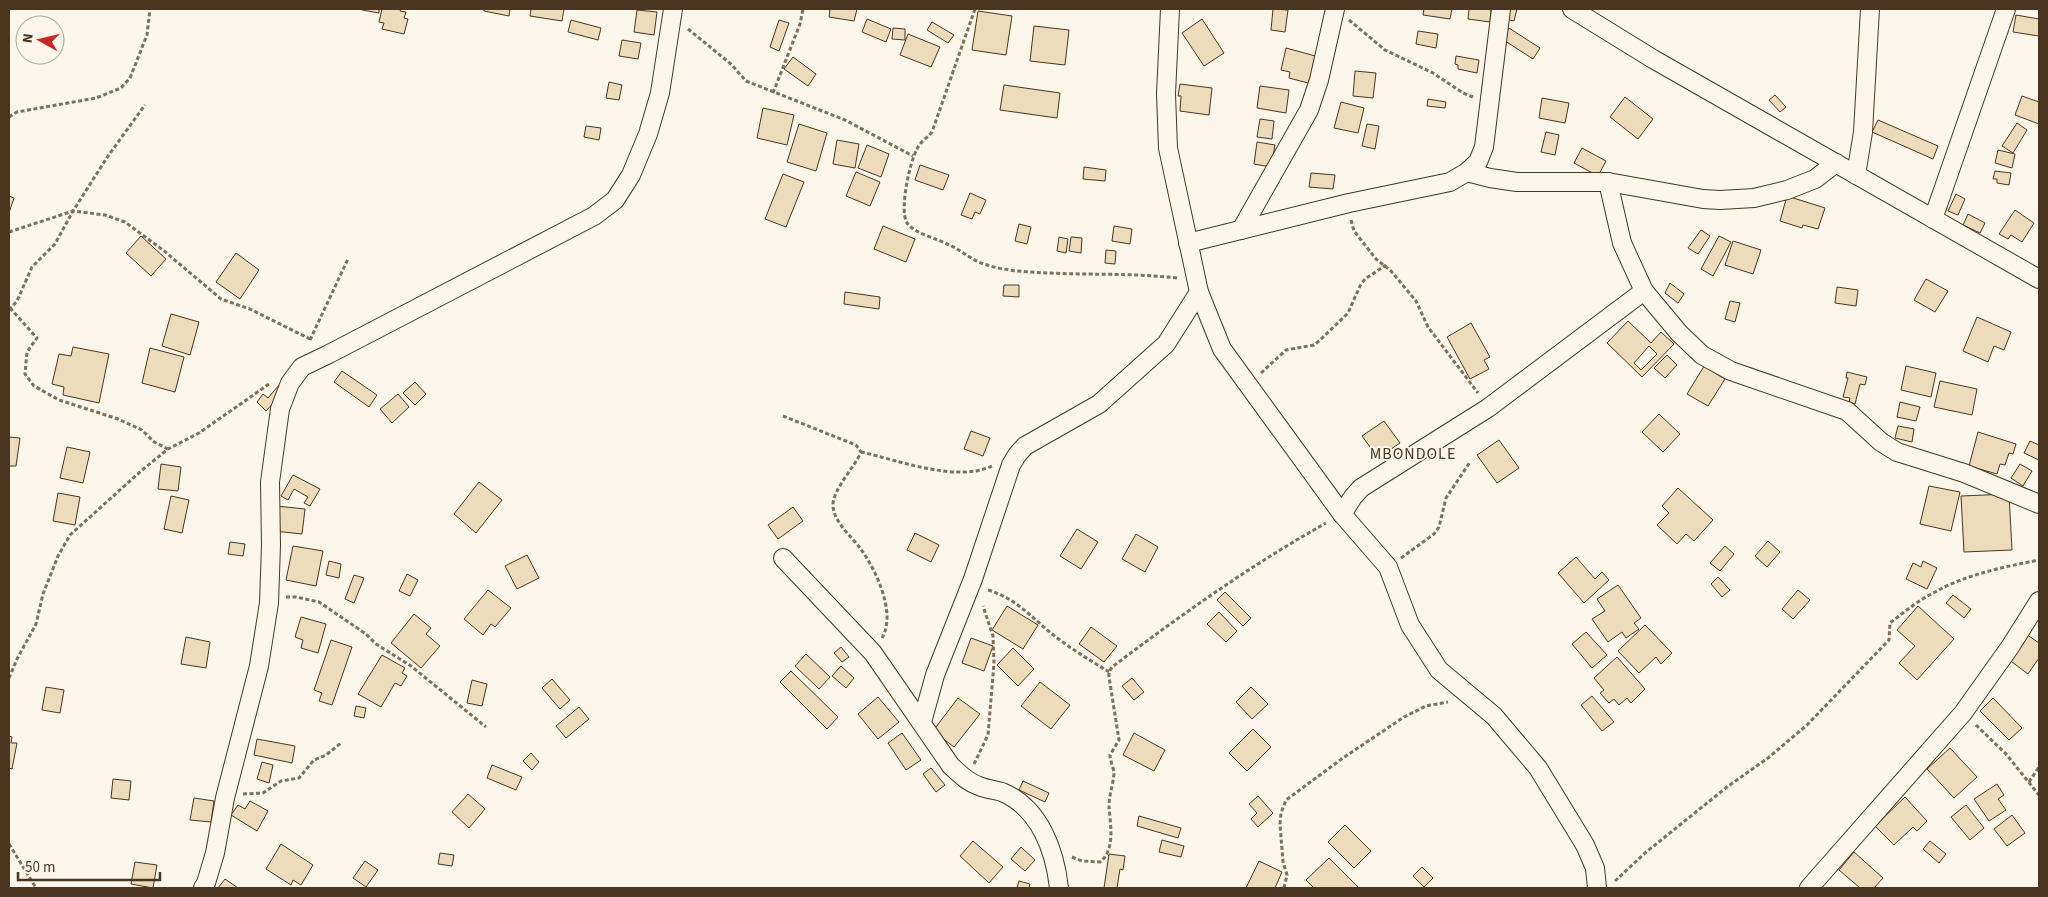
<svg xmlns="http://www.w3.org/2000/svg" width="2048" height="897" viewBox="0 0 2048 897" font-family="'Source Sans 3',sans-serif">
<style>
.building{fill:#ecdcbc;stroke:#4a3520;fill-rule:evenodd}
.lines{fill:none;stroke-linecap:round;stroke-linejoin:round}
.minor-casing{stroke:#4a3520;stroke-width:20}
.path{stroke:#7f6f5c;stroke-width:3;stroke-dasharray:4 2.5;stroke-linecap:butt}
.minor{stroke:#fbf6e9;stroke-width:18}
.labels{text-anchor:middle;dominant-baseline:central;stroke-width:4;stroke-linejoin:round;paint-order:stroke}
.quarter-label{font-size:16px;letter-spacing:1px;fill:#4a3520;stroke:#fbf6e9}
</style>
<rect width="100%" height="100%" fill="#fbf6e9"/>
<g class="building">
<path d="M362,9h17v4l-17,-3z"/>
<path d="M382,9h19l-1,2 6,1 -2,6 4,1 -4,15 -22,-5 2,-6 -5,-1z"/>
<path d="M484,9h26l-1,7 -25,-5z"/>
<path d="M531,9h33l-2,12 -32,-5z"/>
<path d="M830,9h27l-3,12 -25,-4z"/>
<path d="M1273,9l15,1 -3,22 -14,-2z"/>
<path d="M1424,9h28l-2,10 -27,-4z"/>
<path d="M1469,9h22l-1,13 -22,-3z"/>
<path d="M1503,9h14l-3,12 -13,-3z"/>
<path d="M637,10l20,2 -3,23 -20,-3z"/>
<path d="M978,11l34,5 -6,39 -34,-5z"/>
<path d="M2016,15l23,4v17l-26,-4z"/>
<path d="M867,19l24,10 -5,13 -24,-10z"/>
<path d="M1202,19l22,34 -20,13 -22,-33z"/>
<path d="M571,20l30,8 -3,12 -30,-8z"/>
<path d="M779,20l10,3 -10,28 -9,-4z"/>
<path d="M932,22l22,13 -6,8 -21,-13z"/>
<path d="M1034,26l35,4 -4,35 -35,-4z"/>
<path d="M893,28l12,1v11l-13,-1z"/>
<path d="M1509,28l31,20 -7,11 -31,-20z"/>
<path d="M1418,31l20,3 -2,14 -20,-4z"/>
<path d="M908,34l32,13 -9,20 -31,-12z"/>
<path d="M622,40l19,3 -3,16 -19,-3z"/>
<path d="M1286,48l33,9 -7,27 -23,-6 1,-6 -9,-2z"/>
<path d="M1456,56l23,4 -2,13 -19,-4v-4l-3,-1z"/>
<path d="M793,57l23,17 -8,12 -24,-17z"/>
<path d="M1355,71l21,2 -3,25 -20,-2z"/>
<path d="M609,82l13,3 -3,15 -13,-2z"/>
<path d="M1180,84l32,4 -3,27 -29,-4 1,-15h-3z"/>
<path d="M1004,85l56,8 -3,25 -57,-8z"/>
<path d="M1260,86l29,4 -3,23 -29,-5z"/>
<path d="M1775,95l11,12 -6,5 -11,-12z"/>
<path d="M2022,96l17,6v22l-24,-9z"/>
<path d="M1625,97l28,22 -15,20 -28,-22z"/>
<path d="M1542,98l27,5 -4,20 -26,-5z"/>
<path d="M1428,99l18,3 -1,6 -18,-2z"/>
<path d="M1341,102l23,6 -6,25 -24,-5z"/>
<path d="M763,108l31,7 -7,30 -30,-7z"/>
<path d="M1260,119l14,2 -2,18 -15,-2z"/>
<path d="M1878,120l60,26 -5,13 -61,-27z"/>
<path d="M2017,123l10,7 -14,23 -11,-7z"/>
<path d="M799,124l28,9 -11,38 -29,-9z"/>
<path d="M1367,124l12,2 -4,23 -13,-3z"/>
<path d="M586,126l15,2 -2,12 -15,-3z"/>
<path d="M1546,132l13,3 -4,20 -14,-3z"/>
<path d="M837,140l22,4 -4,24 -22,-4z"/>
<path d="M1257,142l18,3 -4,22 -17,-3z"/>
<path d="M867,145l22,9 -8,23 -23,-9z"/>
<path d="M1582,148l24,13 -8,15 -24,-13z"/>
<path d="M1998,150l17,4 -3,14 -17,-5z"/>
<path d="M920,165l29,10 -6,15 -28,-10z"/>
<path d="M1084,167l22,3 -1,11 -22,-2z"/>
<path d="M1995,171l16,2 -2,12 -12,-2v-4h-4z"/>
<path d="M856,172l24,10 -10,24 -24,-10z"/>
<path d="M1311,173l24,2 -2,14 -24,-2z"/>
<path d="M783,174l21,8 -18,45 -21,-8z"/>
<path d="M970,193l16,7 -6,14 -5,-2 -3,7 -11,-4z"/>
<path d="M1956,194l9,5 -7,16 -10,-4z"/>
<path d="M9,196l5,2 -5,15z"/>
<path d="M1787,196l38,12 -7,21 -15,-4 -1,3 -22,-7z"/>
<path d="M2015,210l19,13 -12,19 -11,-7 -3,4 -9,-5z"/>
<path d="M1968,214l17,9 -5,10 -17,-8z"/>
<path d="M1019,224l12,3 -4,17 -12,-3z"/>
<path d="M883,226l32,13 -9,23 -32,-13z"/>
<path d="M1114,226l18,3 -2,15 -18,-3z"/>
<path d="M1701,230l9,6 -12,18 -10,-6z"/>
<path d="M141,236l25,23 -15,17 -25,-23z"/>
<path d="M1719,236l12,6 -18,34 -12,-7z"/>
<path d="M1059,237l9,2 -2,14 -9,-2z"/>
<path d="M1071,237l11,1 -1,15 -12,-2z"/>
<path d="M1733,241l28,9 -8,24 -28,-9z"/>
<path d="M1106,250l10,1 -1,13 -10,-1z"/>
<path d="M236,253l23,17 -19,29 -24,-17z"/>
<path d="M1926,279l22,12 -13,21 -21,-12z"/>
<path d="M1670,283l14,11 -6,9 -13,-10z"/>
<path d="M1004,285h15v12l-16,-1z"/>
<path d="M1837,287l21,3 -2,16 -21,-3z"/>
<path d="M845,292l35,5 -1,12 -35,-5z"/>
<path d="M1730,301l10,2 -5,19 -10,-3z"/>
<path d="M171,314l28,8 -9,33 -28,-9z"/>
<path d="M1977,317l34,15 -7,18 -10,-4 -6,16 -25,-11z"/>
<path d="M1628,321l23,22 10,-11 13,12 -32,33 -35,-34zM1649,346l8,8 -16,16 -7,-7z"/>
<path d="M1471,323l19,34 -6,3 5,9 -19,10 -23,-42z"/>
<path d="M73,347l36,7 -10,49 -36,-8 1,-8 -12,-3 7,-30 12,2z"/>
<path d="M150,348l34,9 -9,35 -33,-9z"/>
<path d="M1667,355l10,10 -12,13 -11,-10z"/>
<path d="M1706,363l11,6 -2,4 10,6 -17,27 -21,-12z"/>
<path d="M1906,366l30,7 -5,24 -30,-7z"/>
<path d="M342,371l35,24 -8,12 -35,-25z"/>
<path d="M1847,372l20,5 -2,8 -5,-1 -5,20 -6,-2 1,-4 -7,-1 5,-19h-2z"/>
<path d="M1940,381l37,8 -5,26 -38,-8z"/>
<path d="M415,382l11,12 -11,11 -12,-12z"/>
<path d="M279,385l6,5 -19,21 -9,-9 6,-8 5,4z"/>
<path d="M398,394l11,13 -17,16 -12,-14z"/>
<path d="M1900,402l20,5 -4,14 -19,-4z"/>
<path d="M1659,414l21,20 -17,18 -21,-20z"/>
<path d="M1384,421l16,22 -22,15 -16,-22z"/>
<path d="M1898,426l16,3 -2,13 -17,-4z"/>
<path d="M971,431l19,7 -7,18 -19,-7z"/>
<path d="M1978,432l38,12 -3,10 -4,-1 -4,12 -5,-1 -3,10 -28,-8z"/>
<path d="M9,437l11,1 -4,28h-7z"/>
<path d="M1499,440l20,28 -22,15 -20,-28z"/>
<path d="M2030,441l9,4v15l-15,-7z"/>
<path d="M67,447l23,5 -7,31 -23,-5z"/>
<path d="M161,464l20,3 -3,24 -20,-2z"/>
<path d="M2020,464l12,7 -9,15 -12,-8z"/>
<path d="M293,475l27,14 -10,17 -6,-3 4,-6 -14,-8 -6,11 -7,-4z"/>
<path d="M479,482l23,18 -26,33 -22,-19z"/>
<path d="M1929,486l31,6 -9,39 -31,-7z"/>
<path d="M1678,488l35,32 -19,21 -8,-7 -9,10 -20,-19 12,-12 -7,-7z"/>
<path d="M58,493l22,4 -5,28 -22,-4z"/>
<path d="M2009,494l3,56 -48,2 -3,-56z"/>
<path d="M171,496l18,4 -7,33 -18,-4z"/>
<path d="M276,506l29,3 -3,25 -28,-3z"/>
<path d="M793,507l10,14 -25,18 -10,-14z"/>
<path d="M1077,529l21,13 -17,27 -21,-13z"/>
<path d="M915,533l24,12 -8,17 -24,-12z"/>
<path d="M1136,534l22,13 -13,25 -23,-13z"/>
<path d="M1768,541l12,11 -13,15 -12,-11z"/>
<path d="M230,542l15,2 -2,12 -15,-2z"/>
<path d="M293,546l30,5 -7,35 -30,-6z"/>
<path d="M1725,546l9,8 -14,17 -10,-8z"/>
<path d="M527,555l12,23 -22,11 -12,-23z"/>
<path d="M1576,557l19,22 7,-7 7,8 -25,23 -26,-30z"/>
<path d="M329,561l12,3 -2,14 -13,-3z"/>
<path d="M1923,561l14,7 -10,21 -21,-10 7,-16 8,4z"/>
<path d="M407,574l11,6 -8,16 -11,-5z"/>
<path d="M354,575l10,3 -10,25 -9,-4z"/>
<path d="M1718,577l12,13 -8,7 -11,-13z"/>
<path d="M1618,585l23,33 -7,5 5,6 -13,9 -4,-6 -14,10 -16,-23 13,-8 -8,-12z"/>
<path d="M488,590l23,18 -16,19 -4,-3 -8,11 -19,-16z"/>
<path d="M1798,590l12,10 -17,19 -11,-10z"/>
<path d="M1225,592l26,26 -8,8 -26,-26z"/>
<path d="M1953,595l18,14 -7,9 -18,-15z"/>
<path d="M1007,606l31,19 -15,24 -31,-19z"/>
<path d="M1918,606l36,33 -37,41 -18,-17 16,-17 -18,-16z"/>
<path d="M1219,612l18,19 -11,11 -19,-18z"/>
<path d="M414,614l17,14 -5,6 14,12 -19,22 -30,-25z"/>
<path d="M301,617l25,7 -8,29 -17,-5 2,-8 -8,-3z"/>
<path d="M1645,625l27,28 -11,11 -5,-7 -17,16 -21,-22z"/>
<path d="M1091,627l26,19 -13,16 -25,-18z"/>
<path d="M1586,632l21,23 -15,13 -20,-24z"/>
<path d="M2026,634l13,9v15l-11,16 -20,-15z"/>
<path d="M186,637l24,5 -4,26 -25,-4z"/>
<path d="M971,638l22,8 -9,25 -22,-8z"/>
<path d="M331,640l21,7 -20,58 -13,-4 3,-8 -8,-3z"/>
<path d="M841,647l8,10 -7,5 -8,-9z"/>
<path d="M1013,648l21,21 -16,17 -21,-21z"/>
<path d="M806,654l24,23 -11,12 -24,-23z"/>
<path d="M382,655l23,13 -3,5 5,3 -6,10 -6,-3 -14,24 -23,-13z"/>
<path d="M1617,657l28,32 -14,14 -4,-5 -8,7 -5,-6 -5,4 -9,-10 4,-3 -10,-12z"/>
<path d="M841,666l13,12 -8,10 -14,-12z"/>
<path d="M791,671l47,46 -11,12 -47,-47z"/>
<path d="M1132,678l12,14 -10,8 -12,-14z"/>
<path d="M552,679l18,21 -10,9 -18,-21z"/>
<path d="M472,680l15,4 -5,22 -15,-3z"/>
<path d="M1040,682l30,23 -19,24 -30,-23z"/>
<path d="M46,687l18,3 -4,23 -18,-3z"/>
<path d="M1251,687l17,17 -16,15 -16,-17z"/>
<path d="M1592,696l22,26 -12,9 -21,-26z"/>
<path d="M878,697l21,25 -21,17 -20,-25z"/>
<path d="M958,698l22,16 -26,33 -21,-16z"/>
<path d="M1993,698l29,30 -13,12 -29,-29z"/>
<path d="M356,706l10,2 -2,10 -10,-2z"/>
<path d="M579,707l10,12 -23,19 -10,-12z"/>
<path d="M1253,729l18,18 -24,24 -18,-18z"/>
<path d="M902,733l19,27 -15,10 -18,-27z"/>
<path d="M1134,733l31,17 -11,21 -31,-16z"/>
<path d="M9,736l3,1 -1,6h6l-5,26 -3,-1z"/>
<path d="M257,739l38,7 -3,17 -38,-8z"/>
<path d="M1950,748l27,29 -23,21 -27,-29z"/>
<path d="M531,753l8,9 -7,8 -9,-9z"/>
<path d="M262,762l11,3 -4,18 -12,-4z"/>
<path d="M492,765l30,12 -6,13 -29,-12z"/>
<path d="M931,768l14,17 -9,7 -13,-18z"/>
<path d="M113,779l18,2 -2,19 -18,-2z"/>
<path d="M1023,781l26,12 -4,9 -26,-12z"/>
<path d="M1997,784l7,11 -6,4 8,11 -17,11 -15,-22z"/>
<path d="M468,794l17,15 -16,19 -17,-16z"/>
<path d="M1258,796l15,17 -15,14 -7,-8 6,-6 -8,-9z"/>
<path d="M1905,797l22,24 -10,10 -4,-4 -19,18 -19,-19z"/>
<path d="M194,798l20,3 -3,21 -21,-2z"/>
<path d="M250,801l18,10 -11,20 -26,-16 7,-10 7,4z"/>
<path d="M1966,805l18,23 -14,12 -19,-23z"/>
<path d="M2012,815l13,18 -18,13 -13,-17z"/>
<path d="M1139,816l42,12 -3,10 -41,-12z"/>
<path d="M1345,825l26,26 -17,17 -26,-26z"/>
<path d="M1162,840l22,6 -3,11 -22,-5z"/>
<path d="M973,841l30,26 -14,16 -29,-27z"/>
<path d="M1930,841l16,13 -7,9 -16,-14z"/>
<path d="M281,844l32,21 -12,20 -8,-5 -2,5 -25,-16z"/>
<path d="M1021,847l14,13 -10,11 -14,-12z"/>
<path d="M1854,852l29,26 -9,10h-14l-21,-18z"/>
<path d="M440,853l14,2 -2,11 -14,-2z"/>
<path d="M1109,854l16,2 -2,14 -3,-1 -3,19h-13z"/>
<path d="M1329,858l30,30h-45l-8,-8z"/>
<path d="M365,861l13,9 -12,17 -13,-9z"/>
<path d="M1259,861l23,11 -7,16h-29z"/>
<path d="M135,862l22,3 -4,23 -22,-4z"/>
<path d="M1422,867l11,11 -9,9 -11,-11z"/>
<path d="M225,879l13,9h-20z"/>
<path d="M1019,881l11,3 -1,4h-12z"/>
</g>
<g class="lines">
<g class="minor-casing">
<g id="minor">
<path d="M1170,9l-4,85 2,54 31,144 23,57 120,165 46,53 22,58 29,45 55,46 44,52 47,77 10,23 2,20"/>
<path d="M1572,9l81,50 386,220"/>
<path d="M1467,172l23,6 27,4h91l95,17 17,1 34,-2 33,-8 28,-11 21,-16"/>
<path d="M1856,175l7,-43 7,-123"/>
<path d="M1608,182l14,61 22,48 35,42 23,22 29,16 116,40 34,31 16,10 67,21 75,31"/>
<path d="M1933,219l73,-210"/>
<path d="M1241,230l68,-120 10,-30 16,-71"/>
<path d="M1188,243l161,-40 101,-21 17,-10 11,-10 6,-15 17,-138"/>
<path d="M1342,514l11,-17 8,-9 127,-80 156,-117"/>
<path d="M783,558l90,95 78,113c9,8 16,16 28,20 7,3 16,4 23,6 38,16 53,59 57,96"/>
<path d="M922,722l13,-47 38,-96 38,-114 6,-10 8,-9 74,-42 67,-60 33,-52"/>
<path d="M203,888l3,-5 9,-30 10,-55 34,-132 10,-63 2,-58 -1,-63 10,-73 10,-26 12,-16 27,-13 265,-138 21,-16 16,-25 17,-41 12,-41 13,-84"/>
<path d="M1809,888l154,-175 47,-66 29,-46"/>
</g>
</g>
<g class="path">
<path d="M975,9l-43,123c-5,6 -12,10 -15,17 -7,13 -18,60 -10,74 8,11 29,15 40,21 13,5 24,16 37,20 20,7 43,8 64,9 43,2 86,0 129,5"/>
<path d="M1349,20l36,30 48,23 30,20 10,4"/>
<path d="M688,29l43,35 15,17 99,39 68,36"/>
<path d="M773,93l27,-69 3,-15"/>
<path d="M9,117l8,-5 79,-14 25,-10 9,-10 17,-43 3,-26"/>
<path d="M1351,220l3,11 22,28 15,12 25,30 12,26 50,66"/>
<path d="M9,232l64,-21 32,4 20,7 38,28 58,49 29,10 60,30"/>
<path d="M10,308l27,30 -10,14 -2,22 9,12 25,14 59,19 24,11 12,12 14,7"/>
<path d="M9,310l8,-9 15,-34 23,-23 18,-33 35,-55 37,-51"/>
<path d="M310,340l38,-81"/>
<path d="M1261,373l25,-23 28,-5 5,-4 29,-28 12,-27 5,-7 21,-14"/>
<path d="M783,416l73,29 5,7c-6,15 -29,38 -28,54 1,16 18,30 27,42 15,20 37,65 22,90"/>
<path d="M861,452c37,8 95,31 131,14"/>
<path d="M1401,558l33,-24 5,-7 7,-29 24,-36"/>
<path d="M988,590c31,9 48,33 72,50 16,12 33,22 49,32"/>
<path d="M286,597h10l23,5 47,32 10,10 35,22 75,61"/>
<path d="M9,678l8,-19 19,-35 7,-30 15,-38 12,-21 71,-64 27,-22 31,-16 70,-49"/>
<path d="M1976,725l30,29 33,41"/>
<path d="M974,764l14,-29 6,-72 -1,-27 -10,-30"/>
<path d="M2029,782l10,-15"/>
<path d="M243,794l20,-1 18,-12 18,-3 15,-18 12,-5 15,-12"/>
<path d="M9,844l27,44"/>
<path d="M1072,857l10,4 18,1c16,-13 10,-38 9,-56 0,-11 4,-21 5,-32 0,-6 -4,-13 -4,-19l9,-15 -10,-63v-5l3,-5c69,-52 139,-102 214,-144"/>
<path d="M1615,881l30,-28 82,-66 41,-29 39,-33 82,-85 1,-17c14,-11 29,-23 45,-31 32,-18 69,-25 104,-32"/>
<path d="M1284,888l3,-13 -4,-13 -3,-38 1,-11 5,-13 57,-42 61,-41 22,-11 22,-4"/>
</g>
<use href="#minor" class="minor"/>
</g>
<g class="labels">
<g class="quarter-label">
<text x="1413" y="454">MBONDOLE</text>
</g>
</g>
<rect width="2048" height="897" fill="none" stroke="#4a3520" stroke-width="20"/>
<g transform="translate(40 40) rotate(278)"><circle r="24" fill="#fbf6e9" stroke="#b4a999"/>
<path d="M0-4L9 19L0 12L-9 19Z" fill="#c62828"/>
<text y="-8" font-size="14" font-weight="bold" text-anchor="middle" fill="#4a3520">N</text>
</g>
<path d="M18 872v8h142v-8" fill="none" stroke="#4a3520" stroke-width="2.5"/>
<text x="25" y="872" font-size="15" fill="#4a3520" stroke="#fbf6e9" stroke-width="4" paint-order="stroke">50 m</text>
</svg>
